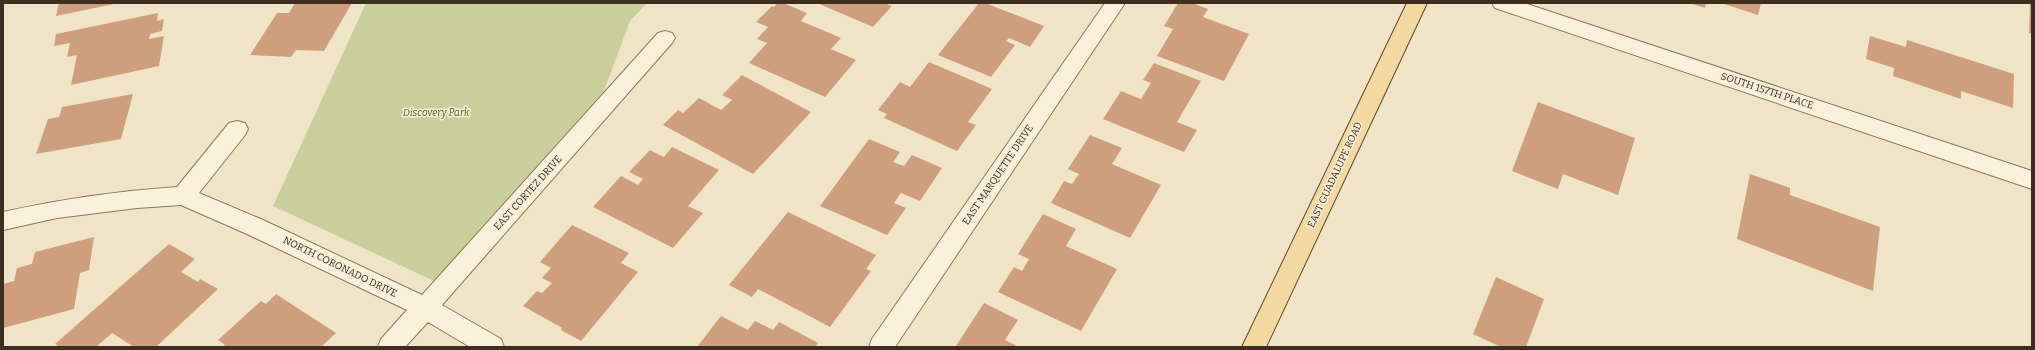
<svg xmlns="http://www.w3.org/2000/svg" width="2035" height="350" viewBox="0 0 2035 350" font-family="Bitter,serif">
<style>
.green{fill:#c9cf9b}
.building{fill:#cf9f7d}
.lines{fill:none;stroke-linecap:round;stroke-linejoin:round}
.minor-casing{stroke:#8d765c;stroke-width:2}
.major-casing{stroke:#5b4430;stroke-width:2}
.minor{fill:#faf1dc;fill-rule:evenodd}
.major{fill:#f3d9a0;fill-rule:evenodd}
.labels{text-anchor:middle;dominant-baseline:central;stroke-width:3;stroke-linejoin:round;paint-order:stroke}
.street-label{font-size:10px;fill:#3d2e20;stroke:#f7eed8}
.park-label{font-size:10px;font-style:italic;fill:#4d5a26;stroke:#f7eed8}
</style>
<rect width="100%" height="100%" fill="#f0e4c8"/>
<path class="green" d="M366,3h281l-17,18 -26,70 -170,190 -161,-75z"/>
<g class="building">
<path d="M59,3h55v1l-58,12z"/>
<path d="M295,3h57l-28,48 -28,-1 -5,7 -41,-2 27,-42h12z"/>
<path d="M777,3h6l24,10 -6,8 40,17 -10,11 25,11 -31,37 -76,-34 18,-20 -10,-4 11,-12 -12,-5 16,-16 2,1z"/>
<path d="M817,3h67l8,3 -19,21z"/>
<path d="M979,3h6l59,23 -14,21 -21,-9 -3,3 9,4 -24,32 -53,-22z"/>
<path d="M1178,3h14l16,6 -5,8 46,17 -25,47 -67,-25 16,-27 -9,-3z"/>
<path d="M1689,3h17l-1,5z"/>
<path d="M1721,3h40l-3,12z"/>
<path d="M2030,3h2v31l-3,-1z"/>
<path d="M158,13l-1,8 7,-2 -2,12 -12,3 -1,5 15,-3 -5,30 -88,19 6,-30 -10,2 3,-14 -16,3 2,-12z"/>
<path d="M1870,36l36,11 1,-7 107,34 -1,34 -52,-17v8l-68,-23 1,-8 -28,-9z"/>
<path d="M929,62l63,27 -24,33 8,3 -19,26 -73,-33 3,-4 -9,-4 22,-28 10,5z"/>
<path d="M1154,63l47,18 -24,41 20,8 -13,22 -81,-33 18,-28 20,8 10,-16 -8,-3z"/>
<path d="M742,75l69,37 -58,62 -90,-49 15,-15 5,3 16,-15 22,12 11,-10 -10,-5z"/>
<path d="M133,94l-12,45 -85,15 12,-35 11,-2 3,-10z"/>
<path d="M1538,102l97,36 -17,57 -55,-21 -5,15 -46,-18z"/>
<path d="M1090,135l32,13 -10,16 49,21 -31,53 -79,-35 13,-22 8,3 7,-10 -11,-5z"/>
<path d="M869,139l31,13 -7,10 11,4 8,-11 30,13 -22,33 -19,-8 -7,10 12,5 -19,27 -67,-29z"/>
<path d="M672,147l47,23 -31,36 15,7 -30,35 -80,-41 28,-31 17,9 5,-6 -14,-7 21,-22 14,7z"/>
<path d="M1750,174l40,14v7l90,32 -7,64 -136,-52z"/>
<path d="M788,212l88,43 -10,14 5,2 -41,56 -72,-38 -6,8 -23,-12z"/>
<path d="M1043,214l33,15 -10,17 51,23 -36,62 -83,-39 16,-25 8,4 7,-12 -11,-5z"/>
<path d="M572,225l57,28 -8,10 17,9 -57,69 -20,-11 1,-2 -39,-22 14,-15 5,2 10,-10 -10,-5 9,-10 -11,-6z"/>
<path d="M94,237l-5,33 -9,3 -6,36 -71,19v-44l11,-3 3,-13 15,-4 3,-12z"/>
<path d="M169,244l26,15 -14,13 17,10 2,-3 18,10 -62,58h-22l-22,-14 -16,14h-37l-4,-3z"/>
<path d="M1496,277l48,22 -18,48h-25l-28,-13z"/>
<path d="M276,294l60,39 -15,14h-99l3,-2 -7,-5 43,-39 5,3z"/>
<path d="M984,303l34,17 -13,20 14,7 -63,-1z"/>
<path d="M721,316l27,14 7,-9 18,9 6,-8 39,21 -3,4h-118z"/>
</g>
<g class="lines">
<g class="minor-casing">
<g id="minor">
<path d="M1105,3h20l-230,344h-26l3,-8z"/>
<path d="M1492,3h32l508,168v18l-537,-181z"/>
<path d="M665,31l7,2 3,5 -3,5 -230,262 59,34 3,8h-34l-42,-25 -23,25h-27l3,-8 26,-29 -160,-76 -66,-29 -44,3 -80,10 -54,12v-18c58,-13 115,-21 174,-25l52,-64 8,-2 8,2 3,6 -3,6 -46,58 64,27 159,75 236,-262z"/>
</g>
</g>
<g class="major-casing">
<path id="major" d="M1407,3h20l-161,344h-24z"/>
</g>
<use href="#minor" class="minor"/>
<use href="#major" class="major"/>
</g>
<g class="labels">
<g class="street-label">
<text transform="translate(1767 91) rotate(18)">SOUTH 157TH PLACE</text>
<text transform="translate(998 175) rotate(-56)">EAST MARQUETTE DRIVE</text>
<text transform="translate(1335 175) rotate(-65)">EAST GUADALUPE ROAD</text>
<text transform="translate(528 193) rotate(-48)">EAST CORTEZ DRIVE</text>
<text transform="translate(340 267) rotate(26)">NORTH CORONADO DRIVE</text>
</g>
<g class="park-label">
<text x="436" y="113">Discovery Park</text>
</g>
</g>
<rect width="2035" height="350" fill="none" stroke="#3d2e20" stroke-width="8"/>
</svg>
